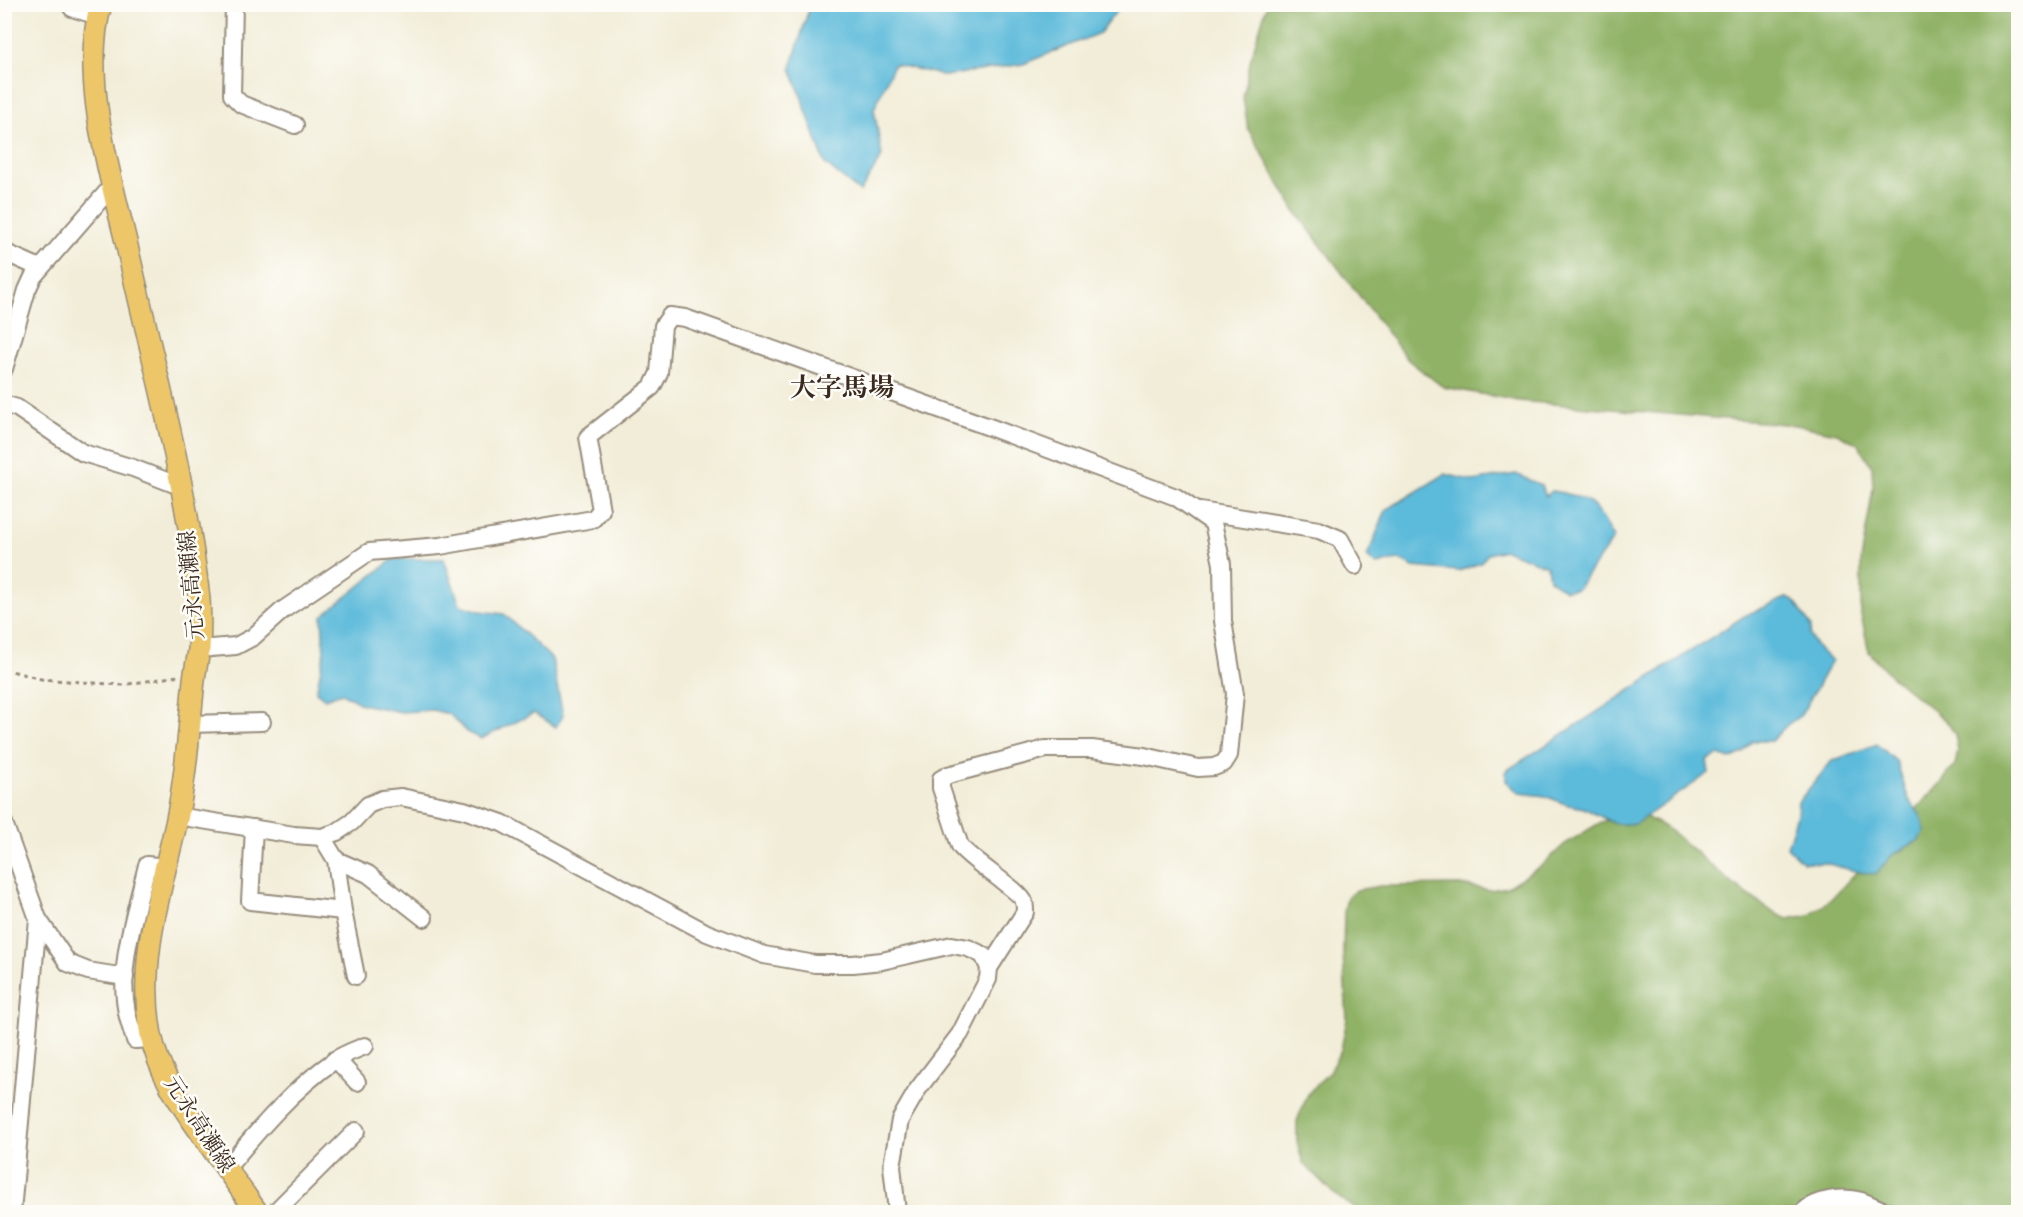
<svg xmlns="http://www.w3.org/2000/svg" width="2023" height="1217" viewBox="0 0 2023 1217" font-family="Vollkorn,'Noto Serif JP',serif">
<style>
.forest{fill:#90b266;stroke:#666e42;stroke-width:1.5}
.water{fill:#5cbada;stroke:#4c727c;stroke-width:1.5}
.lines{fill:none;stroke-linecap:round;stroke-linejoin:round}
.minor-casing{stroke:#968c7b;stroke-width:20}
.major-casing{stroke:#968c7b;stroke-width:24}
.path{stroke:#968c7b;stroke-width:3;stroke-dasharray:4.5 4.5;stroke-linecap:butt}
.minor{stroke:#fff;stroke-width:16}
.major{stroke:#ecc669;stroke-width:21}
.labels{text-anchor:middle;dominant-baseline:central;stroke-width:5;stroke-linejoin:round;paint-order:stroke}
.street-label{font-size:22px;fill:#3b2a1e;stroke:#fdfcf7}
.quarter-label{font-size:26px;font-weight:bold;fill:#3b2a1e;stroke:#fdfcf7}
</style>
<rect width="100%" height="100%" fill="#fdfcf7"/>
<filter id="ink" filterUnits="userSpaceOnUse"><feTurbulence type="fractalNoise" baseFrequency=".0167" numOctaves="2"/><feDisplacementMap in="SourceGraphic" scale="12" xChannelSelector="R" yChannelSelector="G"/><feConvolveMatrix kernelMatrix="1 2 1 2 8 2 1 2 1" color-interpolation-filters="sRGB"/></filter>
<filter id="wash" filterUnits="userSpaceOnUse"><feTurbulence type="fractalNoise" baseFrequency=".008" numOctaves="4" result="noise"/><feDisplacementMap in="SourceGraphic" scale="24" xChannelSelector="R" yChannelSelector="G"/><feGaussianBlur stdDeviation="1.35" result="paint"/><feColorMatrix in="noise" values="0 0 0 0 0 0 0 0 0 0 0 0 0 0 0 0 0 1.4 0 .05"/><feComposite in="paint" operator="in"/></filter>
<g filter="url(#wash)">
<rect width="100%" height="100%" fill="#f2edd8"/>
<path class="forest" d="M1267,5h751v1207h-658l-27,-19 -30,-30 -6,-21v-21l11,-27 21,-22 12,-22 6,-31 -4,-65 1,-41 3,-16 10,-7 23,-4 80,-1 30,5 17,-3 34,-21 24,-22 36,-22 21,-5h24l24,13 59,51 44,31 14,7 23,-4 20,-15 111,-117 14,-18 3,-14 -3,-17 -8,-12 -56,-46 -22,-24 -8,-37v-54l12,-73 -1,-21 -14,-23 -21,-11 -42,-8 -276,-24 -76,-14 -35,-27 -113,-149 -47,-82 -5,-31 8,-41z"/>
<g class="water">
<path d="M810,5v-1l311,1 -21,28 -77,31 -78,12 -51,-12 -20,45 8,47 -22,36 -35,-28 -34,-96z"/>
<path d="M1445,474l28,7 43,-7 25,11 5,11 6,-5c41,7 42,12 62,47l-37,51 -12,1 -16,-11 -2,-13 -42,-16 -17,4 -8,9 -21,8 -47,-4c-12,-12 -21,-5 -35,-2l-10,-8 19,-47z"/>
<path d="M393,559h51l16,46 20,6 24,3 48,45 11,57 -7,11 -22,-14 -53,26 -13,-6 -19,-19 -17,-4 -31,2 -40,-8 -19,-11 -17,6 -9,-7 8,-38 -2,-38z"/>
<path d="M1788,597l8,6 15,23 -1,10 9,14 13,10 -31,55 -14,10 -16,16h-19l-9,12 -13,6 -12,-4 -11,5 2,13 -74,51h-20l-31,-16 -16,-3 -23,-9 -26,-3 -13,-12v-10l240,-156z"/>
<path d="M1877,744l20,18 11,36 13,18 4,15 -6,9 -28,16 -15,18 -17,-2 -34,-9 -22,-1 -16,-15 10,-32 1,-13 34,-41z"/>
</g>
</g>
<g filter="url(#ink)">
<g class="lines">
<g class="minor-casing">
<g id="minor">
<path d="M70,4l2,4 26,8"/>
<path d="M234,4l-2,91 9,9 54,21"/>
<path d="M4,252l36,16"/>
<path d="M4,369l23,-79 6,-13 80,-92"/>
<path d="M4,404l13,4 66,45 50,15 49,19"/>
<path d="M1200,511l119,19 21,9 15,27"/>
<path d="M199,649l37,-3 17,-9 30,-27 86,-58 71,-6 153,-27 8,-9 -13,-73 64,-50 7,-14 4,-47 7,-10 15,2 307,110 184,69 37,26 9,41 1,57 12,73 -6,61 -5,8 -10,4 -16,1 -54,-12 -52,-7h-46l-98,26 -7,4v9l19,58c11,15 61,45 64,56 1,3 1,7 1,10l-36,56 -1,11 -28,55 -42,55 -18,31 -8,46 5,46"/>
<path d="M190,724l72,-2"/>
<path d="M177,816l117,19 28,2 15,-5 15,-10 16,-17 14,-6 19,-2 63,13 38,13 205,110 57,22 51,9h38l29,-3 70,-16 16,3 15,7 6,13"/>
<path d="M4,823l34,96 -26,293"/>
<path d="M254,828l-4,73 93,10 -7,-51 -14,-23"/>
<path d="M336,860l32,14 56,44"/>
<path d="M343,911l13,65"/>
<path d="M38,919l30,44 20,8 37,6"/>
<path d="M152,1039l-17,1c-3,-9 -6,-18 -8,-27 -10,-48 9,-101 20,-148l19,2"/>
<path d="M336,1059l21,23"/>
<path d="M226,1169c33,-40 67,-80 109,-109 9,-6 20,-10 30,-14"/>
<path d="M275,1212l81,-81"/>
<path d="M1803,1212c12,-13 42,-16 58,-11 9,3 18,8 27,11"/>
</g>
</g>
<g class="major-casing">
<path id="major" d="M101,4c-21,75 9,169 26,242 26,117 59,234 72,353 1,15 1,34 0,50 -1,10 -4,21 -5,31 -5,48 -8,97 -18,144 -16,69 -39,139 -25,211 8,40 32,72 55,105 17,24 34,48 51,72"/>
</g>
<path class="path" d="M4,669l37,10 81,6 56,-9"/>
<use href="#minor" class="minor"/>
<use href="#major" class="major"/>
</g>
</g>
<g class="labels">
<g class="street-label">
<text transform="translate(193 585) rotate(-95)">元永高瀬線</text>
<text transform="translate(198 1125) rotate(57)">元永高瀬線</text>
</g>
<g class="quarter-label">
<text x="842" y="389">大字馬場</text>
</g>
</g>
<rect width="2023" height="1217" fill="none" stroke="#fdfcf7" stroke-width="24"/>
</svg>
